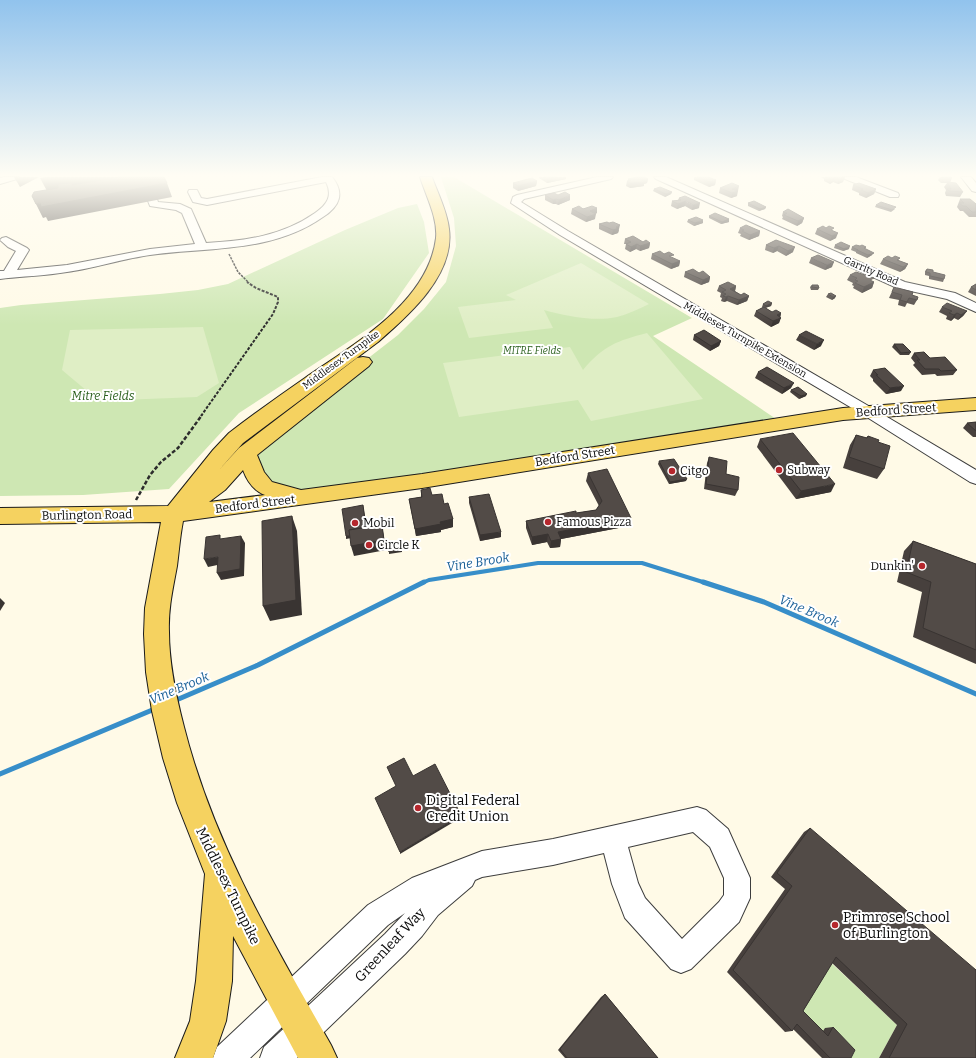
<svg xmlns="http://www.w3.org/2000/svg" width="976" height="1058" viewBox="0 0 976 1058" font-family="Bitter,serif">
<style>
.green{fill:#cee7b3}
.pitch{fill:#dfeec5}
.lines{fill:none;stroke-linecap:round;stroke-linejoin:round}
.stream-far1{stroke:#378ec9;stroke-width:4}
.stream{stroke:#378ec9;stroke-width:5}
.minor-casing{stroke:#3d3d3d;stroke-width:2}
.major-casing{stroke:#1b1b1b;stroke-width:2}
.path-far2{stroke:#2c2c2c;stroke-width:1.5;stroke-dasharray:2.5 1;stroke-linecap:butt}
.path-far1{stroke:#2c2c2c;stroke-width:2;stroke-dasharray:3 1.5;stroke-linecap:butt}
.path{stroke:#2c2c2c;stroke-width:2.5;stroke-dasharray:4 2;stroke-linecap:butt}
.minor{fill:#fff;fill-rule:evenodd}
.major{fill:#f5d260;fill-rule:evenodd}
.wall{fill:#47403d}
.shaded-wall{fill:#393432}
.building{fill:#524b47;stroke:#393432}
.poi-dot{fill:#b5272d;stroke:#fff;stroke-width:1.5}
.labels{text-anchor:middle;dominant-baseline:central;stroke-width:4;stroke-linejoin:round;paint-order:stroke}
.far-street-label{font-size:10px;fill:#0a0a0a;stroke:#fff}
.far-park-label{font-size:10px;font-style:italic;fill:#2a5f1d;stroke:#fff}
.park-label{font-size:12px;font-style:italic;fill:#2a5f1d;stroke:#fff}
.street-label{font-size:12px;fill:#0a0a0a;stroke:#fff}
.poi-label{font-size:12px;fill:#0a0a0a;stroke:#fff;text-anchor:start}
.water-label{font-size:13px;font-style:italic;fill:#185f97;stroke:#fff}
.near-poi-label{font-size:14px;fill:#0a0a0a;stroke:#fff;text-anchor:start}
.near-street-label{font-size:14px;fill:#0a0a0a;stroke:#fff}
</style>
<rect width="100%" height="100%" fill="#fffae7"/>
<g class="green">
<path d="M441,177h13l238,141 -39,18 129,87 -481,75 -36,-11 -19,-34 152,-118 26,-26 22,-27 10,-36 -2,-28z"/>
<path d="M417,204l7,18 5,31 -46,66 -144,94 -70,76 -86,6 -83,1v-188l21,-3 139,-11 38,-4 30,-6 117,-54 53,-22z"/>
<path d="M828,960l69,65 -18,33h-37l-47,-46z"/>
</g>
<g class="pitch">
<path d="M581,263l68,41c-10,5 -21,10 -32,13 -23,5 -51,-1 -73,-7l9,18 -84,10 -11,-31 58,-7 -10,-5z"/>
<path d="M203,327l16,56 -22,14 -76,3 -34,-9 -25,-21 8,-40z"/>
<path d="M647,333l56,66 -112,22 -13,-21 -119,17 -16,-54 127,-16 13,23c21,-25 34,-29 64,-37z"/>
</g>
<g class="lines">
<path class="stream-far1" d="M422,583l7,-3 109,-17h104l64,20"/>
<g class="stream">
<path d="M703,582l61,20 212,92"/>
<path d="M174,701l84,-36 166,-83"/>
<path d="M0,774l157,-66"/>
</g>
<g class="minor-casing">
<g id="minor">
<path d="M4,177h15l-2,2 -17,5v-6z"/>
<path d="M322,177h10c13,16 8,29 -9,40 -51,36 -114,30 -173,38 -28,4 -55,13 -83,17 -22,4 -45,4 -67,7v-8h4l12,-20 -8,-4 -8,-7 2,-2 4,-1 21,11 2,2 -12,20 50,-5 83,-16 45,-5 -13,-31 -6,-3 -26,-4 -2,-5 5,-3 4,1 1,3 22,2 11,5 15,34c39,-2 76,-7 109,-30 12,-8 18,-17 11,-31l-119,23 -14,-3 -5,-10 1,-2h8l4,8 6,1z"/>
<path d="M597,177h16l-2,2 -87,20 -3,3 47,29 304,177 104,62v14l-6,-2 -108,-68 -302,-179 -49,-32 2,-6 4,-2z"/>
<path d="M654,177h12l239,105 50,11 21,10v9l-29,-13 -50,-11 -241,-109z"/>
<path d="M843,177h13l42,16 1,2 -1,2h-8l-45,-18z"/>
<path d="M961,177h10l5,6v9l-4,-1z"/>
<path d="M697,807l9,3 22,19 22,49v20l-11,24 -48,47 -10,4 -10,-4 -46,-51 -13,-34 -8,-31 -51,12 -71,12 -7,3 -3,6 -34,29 -16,21 -17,18 -108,104h-37l4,-11 121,-113 20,-21 -17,12 -138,133h-37l4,-11 151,-142 44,-27 70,-27 71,-12zM693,832l17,15 14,31v17l-5,7 -37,37 -37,-41 -7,-15 -10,-36z"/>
</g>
</g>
<g class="major-casing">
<path id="major" d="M420,177h12c6,17 15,34 17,52 6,46 -40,86 -71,113l-135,101 -25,28 21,-23 118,-90 6,-1 6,1 3,4 -3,4 -112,89 7,17 8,10 29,8 121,-16 421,-66 133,-10v12l-133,10 -421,68 -239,33c-3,15 -4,30 -6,45 -4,22 -9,43 -8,66 0,32 7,64 15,95 29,115 89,216 147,318l6,13h-39l-65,-122 -1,45 -6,40 -13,37h-38l15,-37 6,-40 9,-107 -28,-71 -14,-45 -11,-47 -6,-39 -2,-38 1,-26 16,-86 -161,2v-16l168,-2 45,-56 16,-17c25,-19 50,-37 76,-55 49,-34 123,-75 131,-140 2,-20 -10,-42 -16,-61zM243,470c4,11 11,21 22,25l-56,7 16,-12z"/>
</g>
<path class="path-far2" d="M229,254l9,18 11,11"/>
<path class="path-far1" d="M201,416l72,-102 5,-12v-5l-22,-9 -9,-6"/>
<path class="path" d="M136,500l14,-25 11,-13 17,-14 24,-33"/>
<use href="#minor" class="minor"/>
<use href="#major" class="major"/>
</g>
<g class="wall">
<path d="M539,177h27v2l-19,4 -8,-5z"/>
<path d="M694,177h14l8,3 -1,5 -6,2 -15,-7z"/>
<path d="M821,177h23l-1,5 -5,2 -5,-2 -3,2 -6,-3v-2z"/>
<path d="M939,177h12l1,1 -2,5 13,9 -3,5 -14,-1 -1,-3 1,-3 -2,-3 3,-4h-6l-3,-3 2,-3z"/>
<path d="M628,179h20l-1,4 -3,1v2l-14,2 -4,-2 1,-5h1z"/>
<path d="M537,181l-1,5 -18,5 -5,-3v-5z"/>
<path d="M853,185l23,4 -2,5 -8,4 -7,-3v-2l-7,-3z"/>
<path d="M720,188l18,3h-1v5l-6,2 -12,-5z"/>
<path d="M654,189l18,3 -1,2 -6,3 -12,-6z"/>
<path d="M545,195h13l12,5 -12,5 -2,-1h-3l-8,-4z"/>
<path d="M679,198l20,10 -7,2 -7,-4 -8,3 -6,-3 1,-5 6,-1z"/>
<path d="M960,199l16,5v13h-7l-6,-6h-3l-3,-4z"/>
<path d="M748,203l18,4 -1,2 -6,2 -11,-5z"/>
<path d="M876,205l19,4 -4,3 -16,-5z"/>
<path d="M597,208v5l-2,1v5l-9,3 -15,-8 1,-5z"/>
<path d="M783,212l21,6 -2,5 -5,3 -15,-7 1,-2 -1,-1z"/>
<path d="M709,216l20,3v3l-8,2 -12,-6z"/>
<path d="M688,220l15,3 -9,3 -7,-4z"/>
<path d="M609,223l10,7 -1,3 -6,2 -13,-6v-5z"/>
<path d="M740,228l20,3 -1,5 -10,4 -9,-4 1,-2 -3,-1z"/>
<path d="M817,229l16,2 3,7 -6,3 -15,-7z"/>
<path d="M625,239l25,4 -1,5 -9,3 -4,-2 -6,3 -5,-3 1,-5h-2z"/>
<path d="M776,240l17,12 -7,4 -9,-5 -4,2 -8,-3 1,-5z"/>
<path d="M835,245l14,4 -6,2 -9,-3z"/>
<path d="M860,246l6,1 -1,2 7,6 -5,3 -11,-5v-1l-5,-2 1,-3z"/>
<path d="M652,254l28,7 -1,5 -8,3 -20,-10z"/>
<path d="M811,258l21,9 -7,3 -16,-7z"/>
<path d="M892,258h8l-2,2 10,4 -3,5 -5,3 -20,-8 3,-5z"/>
<path d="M927,269l17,10 -1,3 -14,-3v-3l-4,-1v-4z"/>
<path d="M685,272l14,1 11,4 -1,5 -8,3 -17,-8z"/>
<path d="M850,275l23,7h1l-2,6 -10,5 -9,-5 1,-2 -2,-1 1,-2 -6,-3z"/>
<path d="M976,284v12l-8,-4 3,-5z"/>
<path d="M812,285l7,3 -1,2h-7l-1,-3z"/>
<path d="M719,286h17l-1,5 6,4 8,1 -2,5 -10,4 -10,-4 -3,1 -3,-1 1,-3 -2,-1 1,-4 -4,-2z"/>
<path d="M894,287l18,8 5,5 -3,5 -7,-2 -2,4 -7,-2 1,-5 -10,-2z"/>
<path d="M828,294l7,4 -3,2 -6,-3z"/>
<path d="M772,303l-1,3 -6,2 7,4 9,1 -2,10 -8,4 -17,-11 2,-5 7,-4h-1l1,-3z"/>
<path d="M942,307l25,4 -4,5 -5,4 -4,-2 -3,3 -5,-2 1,-3 -8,-4z"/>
<path d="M694,335l27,6 -2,5 -9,5 -17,-11z"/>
<path d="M799,335l22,11 -7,4 -18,-10z"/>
<path d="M894,344l17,8 -2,3h-9l-8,-8z"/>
<path d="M914,353l16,5 27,12 -4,5 -16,1 -2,-2 -13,1 -9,-10 2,-2 -4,-5z"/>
<path d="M873,370l28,21 -15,3 -13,-13v-2l-3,-3z"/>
<path d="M758,372l33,16 -9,6 -27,-16z"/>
<path d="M791,390l15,6 -7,3 -9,-7z"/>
<path d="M976,422v15h-3l-10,-9 4,-5z"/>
<path d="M856,435l10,3 2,-2 10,6 6,27 -7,10 -34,-11 7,-23z"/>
<path d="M760,439l71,53 -35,7 -39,-52z"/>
<path d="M709,457l17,17 12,16 -3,6 -31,-7 3,-26z"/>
<path d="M659,461l27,20 -17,3 -11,-20z"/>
<path d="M588,473l41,53 -68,13 -1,8 -10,1 -3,-6 -15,3 -6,-17v-7l50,-8 20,-3 3,-4 -13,-25z"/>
<path d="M421,490l11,5 12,9 9,15v8l-12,3v2l-25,4 -7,-37 12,-2z"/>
<path d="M469,497l32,40 -21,4 -11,-38z"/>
<path d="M913,541l63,23v100l-63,-27 9,-45 -25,-10 7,-31z"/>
<path d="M810,828l166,230h-97l18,-33 -65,-62 -29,48 20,20 2,-3 8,-1 18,31h-29l-29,-29 -1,2 -7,1 -58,-60 58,-83 -14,-12 33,-45z"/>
<path d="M605,994l53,64h-93l-7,-8 43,-53z"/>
</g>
<g class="shaded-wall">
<path d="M14,177h25l-19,10z"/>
<path d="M45,177h83l-81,14 -7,-13z"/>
<path d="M556,177h10v2l-19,4v-4z"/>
<path d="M845,177l-2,5 -5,2 1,-5z"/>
<path d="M835,178l-2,4 -3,2 2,-5z"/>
<path d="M648,179l-1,4 -3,1v2l-14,2v-5z"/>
<path d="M716,180l-1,5 -6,2 1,-5z"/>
<path d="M537,181l-1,5 -18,5v-5z"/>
<path d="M167,183l5,14 -124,24 -2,-4 -3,1 -7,-14z"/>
<path d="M739,186l-1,5 -7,2 1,-4z"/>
<path d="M876,189l-2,5 -8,4 2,-5z"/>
<path d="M738,191l-1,5 -6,2 1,-5z"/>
<path d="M672,192l-1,2 -6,3 1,-3z"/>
<path d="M570,195v5l-12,5 1,-5z"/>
<path d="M556,199v5h-3v-4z"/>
<path d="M686,201l-1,5 -8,3 1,-5z"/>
<path d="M700,203l-1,5 -7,2 1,-5z"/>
<path d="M766,207l-1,2 -6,2 1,-2z"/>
<path d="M597,208v5l-8,3 1,-5z"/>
<path d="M596,214l-1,5 -9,3 1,-5z"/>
<path d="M804,218l-2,5 -5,3 1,-5z"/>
<path d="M729,219v3l-8,2 1,-2z"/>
<path d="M703,220v3l-9,3 1,-3z"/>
<path d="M620,225l-2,8 -6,2 1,-5 3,-3z"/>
<path d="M760,231l-1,5 -10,4 1,-5z"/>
<path d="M838,233l-2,5 -6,3 2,-5z"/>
<path d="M650,243l-1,5 -9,3v-5z"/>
<path d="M637,244l-1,5 -6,3 1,-5z"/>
<path d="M779,246l-2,5 -4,2 1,-5z"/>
<path d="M850,246l-1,3 -6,2 1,-2z"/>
<path d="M795,247l-2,5 -7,4 2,-5z"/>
<path d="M874,253l-2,2 -5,3 1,-3z"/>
<path d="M680,261l-1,5 -8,3 1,-5z"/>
<path d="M834,262l-2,5 -7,3 2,-5z"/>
<path d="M908,264l-3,5 -5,3 3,-5z"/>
<path d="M710,277l-1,5 -8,3 2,-5z"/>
<path d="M874,282l-2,6 -10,5 2,-6z"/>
<path d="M736,286l-1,5 -5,-2z"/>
<path d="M728,296l-1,5 -3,1 2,-5z"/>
<path d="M749,296l-2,5 -10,4 2,-5z"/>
<path d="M836,296l-1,2 -3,2 1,-3z"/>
<path d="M772,303l-1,3 -6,2 1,-2z"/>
<path d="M967,311l-4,5 -5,4 3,-5z"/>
<path d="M781,313l-1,5h1l-2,5 -8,4 2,-6 4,-6z"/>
<path d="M957,313l-3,5 -3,3 3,-6z"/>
<path d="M824,340l-3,6 -7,4 3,-6z"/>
<path d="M721,341l-2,5 -9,5 1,-5z"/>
<path d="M794,383l-3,5 -9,6 2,-6z"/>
<path d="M904,386l-3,5 -15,3 4,-6z"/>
<path d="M807,394l-1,2 -7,3 2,-3z"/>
<path d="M687,479l-1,2 -17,3 1,-2z"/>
<path d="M835,484l-4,8 -35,7 5,-8z"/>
<path d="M363,505l5,30 -22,4v-3z"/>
<path d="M292,516l5,15 5,84 -32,6 -7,-15z"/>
<path d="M631,518l-2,8 -68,13 -1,8 -10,1 1,-7 7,-9z"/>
<path d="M453,519v8l-12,3v2l-25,4 -1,-7 25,-7z"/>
<path d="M382,525l4,25 -32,6 -3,-10z"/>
<path d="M501,532v5l-21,4v-6z"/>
<path d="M548,534l-1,8 -15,3v-8z"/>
<path d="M241,536l4,7 -1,33 -23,4 -4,-7z"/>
<path d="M402,549v3l-13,2v-2z"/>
<path d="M218,557l4,7 -14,3 -4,-8z"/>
<path d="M0,598l5,5 -5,8z"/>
<path d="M461,815l1,2 -62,37v-2z"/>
</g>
<g class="building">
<path d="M120,177h44l3,6 -126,24 -1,-4 -4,1 -4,-8 2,-4 24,-4v-4l15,-1 -1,2z"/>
<path d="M544,177h12l-9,2z"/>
<path d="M637,177h7l4,2 -6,1 2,2 -14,1 -3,-2 4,-1 -3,-1z"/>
<path d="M697,177h11l8,3 -6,2z"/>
<path d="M825,177h20l-6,2 -4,-1 -3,1z"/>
<path d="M942,177h9l1,1h-9z"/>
<path d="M532,178l5,3 -19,5 -5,-3z"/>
<path d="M947,182l9,1 7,9 -14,-1 -2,-2h4z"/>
<path d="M732,183l7,3 -7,3 6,2 -6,2 -12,-5z"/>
<path d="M859,183l17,6 -8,4 -7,-3 2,-1 -10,-4z"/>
<path d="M660,187l12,5 -6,2 -12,-5z"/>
<path d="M565,192l5,3 -11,5 -3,-1 -3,1 -8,-5 9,-2 4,2z"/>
<path d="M685,196l15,7 -7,2 -7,-4 -8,3 -6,-3 9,-1 -2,-2z"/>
<path d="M960,199h10l6,5v8h-4l-6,-6h-3l-4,-3h5z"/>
<path d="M754,201l12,6 -6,2 -12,-6z"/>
<path d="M881,202l15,5 -4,3 -16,-5z"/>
<path d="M579,206l4,3 9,-3 5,2 -7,3 6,3 -9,3 -15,-8z"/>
<path d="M788,209l16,9 -6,3 -14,-6 3,-2 -4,-1z"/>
<path d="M715,213l14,6 -7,3 -13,-6z"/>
<path d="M696,217l7,3 -8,3 -7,-3z"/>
<path d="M607,222l2,1 4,-1 7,3 -4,2 3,1 -6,2 -14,-6z"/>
<path d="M746,225l14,6 -10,4 -8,-4 2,-1 -4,-2z"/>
<path d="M823,226l3,2 3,-2 5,2 -3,2 7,3 -6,3 -15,-7z"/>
<path d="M633,236l10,6 3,-2 4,3 -10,3 -3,-2 -6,3 -5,-3 5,-2 -6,-3z"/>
<path d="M776,240l19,7 -7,4 -9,-5 -5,2 -8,-3z"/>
<path d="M841,242l9,4 -6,3 -9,-4z"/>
<path d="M856,245l4,1 2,-1 4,2 -2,1 10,5 -6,2 -11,-5h1l-6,-3z"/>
<path d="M660,251l4,3 5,-2 5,3 -5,1 11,5 -8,3 -20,-10z"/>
<path d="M818,255l16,7 -7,3 -16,-7z"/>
<path d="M888,256l4,2 3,-2 5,2 -3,2 11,4 -5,3 -20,-8z"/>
<path d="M693,269l6,4 4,-2 7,6 -7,3 -18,-8z"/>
<path d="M927,269l6,1v2l12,3 -1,4 -14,-3v-3l-4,-1z"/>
<path d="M856,272l18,6 -4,2 4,2 -10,5 -9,-4 3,-2 -3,-1 2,-2 -7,-3z"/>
<path d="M728,282l8,4 -6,3 11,6 3,-2 5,3 -10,4 -11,-4 -2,1 -3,-1 3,-2 -4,-2 4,-2 -7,-4z"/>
<path d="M976,284v6l-5,-3z"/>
<path d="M812,285h6l1,3 -7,-1z"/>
<path d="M894,287l19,5 -1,3 6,2 -1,3 -8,-2 -2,4 -7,-2 2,-5 -10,-3z"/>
<path d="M831,293l5,3 -3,1 -5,-3z"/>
<path d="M768,301l4,2 -6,3 -3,-2z"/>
<path d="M947,303l20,8 -6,4 -4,-2 -3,2 -5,-2 3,-2 -10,-4z"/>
<path d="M764,307l8,5 4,-2 5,3 -4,2 4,3 -8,3 -17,-10z"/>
<path d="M704,330l17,11 -10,5 -17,-11z"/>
<path d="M806,331l18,9 -7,4 -18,-9z"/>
<path d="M894,344h9l8,8 -10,1z"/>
<path d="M924,352l6,6 15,-1 12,13 -16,1 -2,-2h-14l-8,-9h3l-6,-7z"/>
<path d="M767,367l27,16 -10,5 -26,-16z"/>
<path d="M885,368l19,18 -14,2 -14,-13h2l-5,-5z"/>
<path d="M798,387l9,7 -6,2 -10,-6z"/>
<path d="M976,422v9l-9,-8z"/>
<path d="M793,433l42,51 -34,7 -41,-52z"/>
<path d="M856,435l11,3 1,-2 11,4 -1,2 12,4 -6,23 -35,-12z"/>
<path d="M709,457l18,4 -1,13 13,3 -1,13 -32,-6z"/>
<path d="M674,459l13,20 -17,3 -11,-21z"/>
<path d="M607,469l24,49 -73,14 3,7 -10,2 -3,-7 -16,3 -6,-16 50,-10v2l20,-3 6,-9 -14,-28z"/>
<path d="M430,488l2,7 10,-1 2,10 4,-1 5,16 -13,3 1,2 -26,5 -6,-30 13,-2 -1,-7z"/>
<path d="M489,494l12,38 -21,3 -11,-38z"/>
<path d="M363,505l3,22 -17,3 1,6h-4l-4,-27z"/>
<path d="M292,516l4,84 -33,6 -1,-85z"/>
<path d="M382,525l2,15 -33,6 -2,-16z"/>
<path d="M220,535v4l21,-3 -1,33 -23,4 1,-16 -14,2 2,-22z"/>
<path d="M913,541l63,23v86l-53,-22 8,-46 -25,-10z"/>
<path d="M401,545l1,4 -13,3 -1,-4z"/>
<path d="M404,758l9,18 22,-12 26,51 -61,37 -25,-54 21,-12 -9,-19z"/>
<path d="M810,828l166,142v88h-87l18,-34 -71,-67 -33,54 25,25 5,-9 22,23 -4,8h-21l-33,-34 -5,7 -59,-61 59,-84 -15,-13z"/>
<path d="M605,994l53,64h-91l-7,-9z"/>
</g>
<linearGradient id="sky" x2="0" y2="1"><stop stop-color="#91c3ed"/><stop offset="0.54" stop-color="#fffdf4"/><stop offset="1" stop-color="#fffdf4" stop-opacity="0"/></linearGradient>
<rect width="976" height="325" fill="url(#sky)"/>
<g class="poi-dot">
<circle cx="779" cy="470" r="4"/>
<circle cx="672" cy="471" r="4"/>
<circle cx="548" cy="522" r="4"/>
<circle cx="355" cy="523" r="4"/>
<circle cx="369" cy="545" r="4"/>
<circle cx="922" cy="566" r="4"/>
<circle cx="418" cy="808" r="4"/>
<circle cx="835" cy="925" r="4"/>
</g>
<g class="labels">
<g class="far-street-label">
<text transform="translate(871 271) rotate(23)">Garrity Road</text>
<text transform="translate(745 340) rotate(30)">Middlesex Turnpike Extension</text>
<text transform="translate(341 360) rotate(-36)">Middlesex Turnpike</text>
</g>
<g class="far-park-label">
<text x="532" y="351">MITRE Fields</text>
</g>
<g class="park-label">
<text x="103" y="396">Mitre Fields</text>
</g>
<g class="street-label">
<text transform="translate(896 410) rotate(-4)">Bedford Street</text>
<text transform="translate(575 456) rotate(-9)">Bedford Street</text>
<text transform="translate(255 504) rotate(-7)">Bedford Street</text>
<text transform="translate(87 515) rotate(-1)">Burlington Road</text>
</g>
<g class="poi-label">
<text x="787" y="470">Subway</text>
<text x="680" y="471">Citgo</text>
<text x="556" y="522">Famous Pizza</text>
<text x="363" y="523">Mobil</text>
<text x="377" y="545">Circle K</text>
<text x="914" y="566" text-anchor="end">Dunkin'</text>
</g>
<g class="water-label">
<text transform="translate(478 562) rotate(-9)">Vine Brook</text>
<text transform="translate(809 611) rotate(23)">Vine Brook</text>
<text transform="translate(179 688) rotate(-23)">Vine Brook</text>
</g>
<g class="near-poi-label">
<text x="426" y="800">Digital Federal<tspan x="426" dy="16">Credit Union</tspan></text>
<text x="843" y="917">Primrose School<tspan x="843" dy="16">of Burlington</tspan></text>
</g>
<g class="near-street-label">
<text transform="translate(228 886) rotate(64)">Middlesex Turnpike</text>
<text transform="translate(390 945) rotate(-47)">Greenleaf Way</text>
</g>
</g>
</svg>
